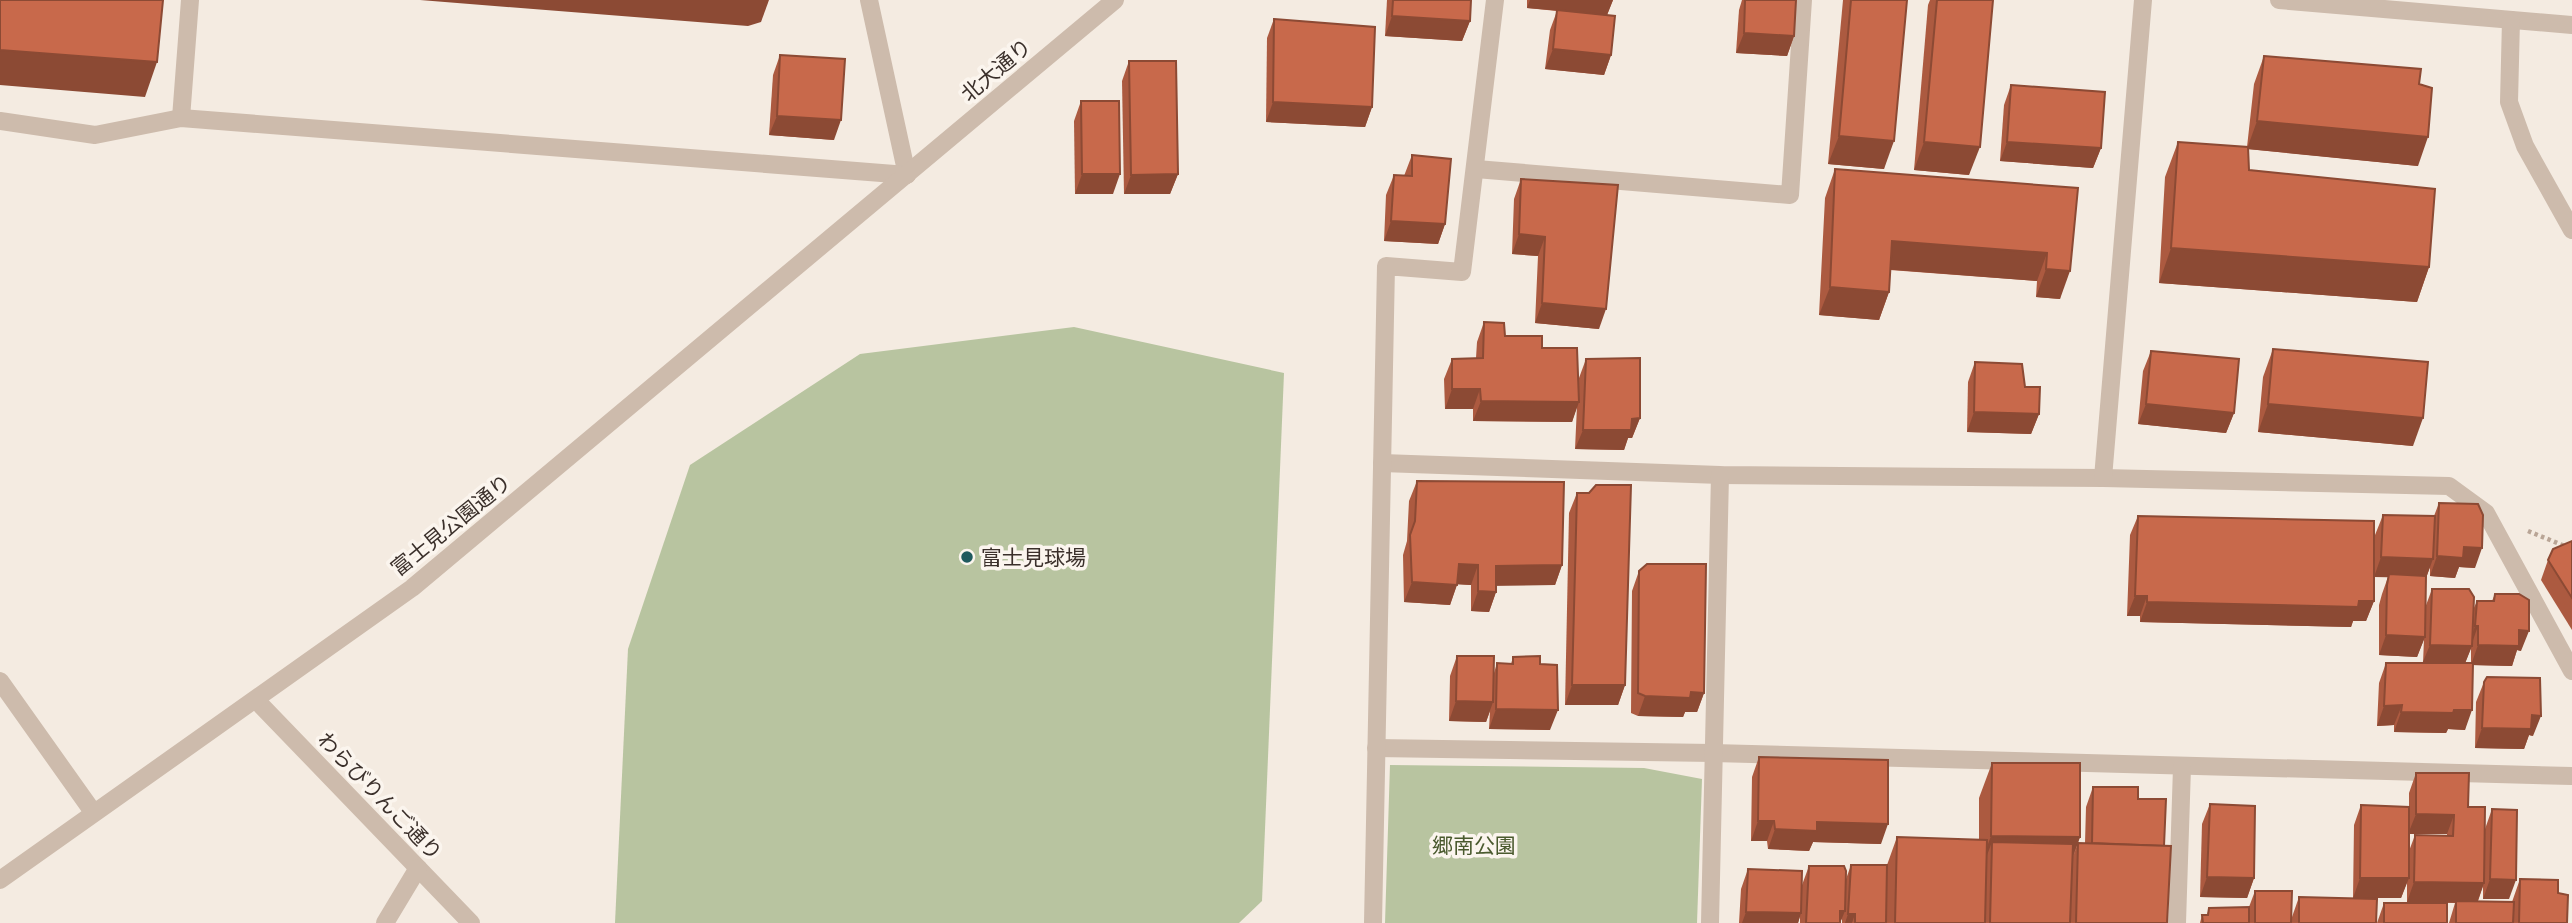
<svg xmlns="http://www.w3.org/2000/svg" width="2572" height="923" viewBox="0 0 2572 923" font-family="'Work Sans','Noto Sans JP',sans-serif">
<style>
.green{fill:#b8c4a0}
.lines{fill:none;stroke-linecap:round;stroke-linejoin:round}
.path{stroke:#b9a596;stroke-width:4.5;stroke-dasharray:3.5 3.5;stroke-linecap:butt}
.minor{stroke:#cdbbac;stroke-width:18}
.wall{fill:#ac5a40;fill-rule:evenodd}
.shaded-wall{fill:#8c4a34}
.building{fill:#c8694b;stroke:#8c4a34;stroke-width:2}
.poi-dot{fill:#1f5a5e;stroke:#fbf5ee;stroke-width:2.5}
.labels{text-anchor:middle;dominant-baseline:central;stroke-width:7;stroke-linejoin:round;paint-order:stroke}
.street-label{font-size:21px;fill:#3b302b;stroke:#fbf5ee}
.poi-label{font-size:21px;fill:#3b302b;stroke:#fbf5ee;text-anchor:start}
.park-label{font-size:21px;fill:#4a5a2e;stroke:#fbf5ee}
</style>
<rect width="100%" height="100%" fill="#f4ebe1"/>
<g class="green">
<path d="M1074,327l210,46 -22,528 -23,22h-624l13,-274 62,-184 170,-111z"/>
<path d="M1390,765l254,3 58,11 -5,144h-312z"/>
</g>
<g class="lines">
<path class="path" d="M2528,531l44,18"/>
<g class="minor">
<path d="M869,0l38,175"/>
<path d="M2279,0l293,25"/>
<path d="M2511,20l-2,82 16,44 47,84"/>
<path d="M181,118l9,-118"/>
<path d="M0,121l95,14 86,-17 726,57"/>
<path d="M1476,169l314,26 13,-195"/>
<path d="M1382,463l338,12 383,3 346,8 37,27 86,158"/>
<path d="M2103,478l40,-478"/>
<path d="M0,681l93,131"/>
<path d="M256,700l215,223"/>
<path d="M1376,748l337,5 859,23"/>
<path d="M0,880l412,-292 703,-588"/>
<path d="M385,923l33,-55"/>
<path d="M1373,923l13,-657 76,6 33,-272"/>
<path d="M1710,923l10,-448"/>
<path d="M2177,923l5,-156"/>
</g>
</g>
<g class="wall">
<path d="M1387,0h84l-1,21 -8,20 -77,-5z"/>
<path d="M1527,0h86l-6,15 4,40 -7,20 -59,-6 5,-39 7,-19 -30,-3z"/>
<path d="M1742,0h54l-2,36 -7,20 -51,-3 3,-43z"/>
<path d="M1843,0h64l-23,169 -56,-5z"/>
<path d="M1930,0h63l-24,175 -55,-5 14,-165z"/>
<path d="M1274,19l98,88 -7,20 -99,-5 1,-84z"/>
<path d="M780,55l54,85 -65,-5 4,-60z"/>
<path d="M2264,56l155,28 -1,82 -170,-17 1,21 180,97 -12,35 -258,-19 6,-106 13,-35 69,5 7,-63z"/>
<path d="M1129,61l49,113 -8,20h-46l-2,-113z"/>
<path d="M2011,85l90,63 -8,20 -93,-7 4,-56z"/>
<path d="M1081,101l32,93h-38l-1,-73z"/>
<path d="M1412,155l33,69 -7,20 -54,-3 2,-46 8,-20 10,1z"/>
<path d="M1835,169l243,19 -18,111 -24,-2 1,-16 -147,-11 -1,22 -10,28 -60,-5 6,-117z"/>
<path d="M1521,179l78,150 -64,-6 3,-67 -26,-2 2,-55z"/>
<path d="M1484,322l21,14 37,12 36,38 1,-8 7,-19 54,59 -8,20h-4l-4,12 -49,-1 2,-43 -5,16 -99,-1v-12h-28l-1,-30 8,-20 24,-1 1,-16z"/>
<path d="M2273,349l140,97 -155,-14 5,-55z"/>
<path d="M2151,351l83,62 -8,20 -88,-9 5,-53z"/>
<path d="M1975,362l64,52 -8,20 -64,-2 1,-50z"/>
<path d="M1417,481l145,84 -7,20h-59v7l-7,20 -18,-1v-26l-14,-1 -7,21 -46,-3 -1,-47 4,-14 2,-40z"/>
<path d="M1577,493h12l36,192 -7,20h-53l4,-192z"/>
<path d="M2439,503l36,65 -16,-1 -4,11 -25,-2v-9l-4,11 -1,30 7,-19 41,21 4,-9h15l3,-7 26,57 -4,-1 -5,16 -39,-1 -8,65 -17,-1 -2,4 -52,-1v-7l-17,1 2,-43 7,-20h37l1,-24 -7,18 -38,-2v-50l3,-11 6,-17h-14l1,-42 8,-20 51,1zM2471,648v15h-6z"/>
<path d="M2138,516l236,85 -8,20h-13l-2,6 -211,-5v-6h-13l3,-81z"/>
<path d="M2572,541v89l-31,-50 7,-20z"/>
<path d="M1639,571l65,122 -7,19h-12l-2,5 -45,-1 -7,-3 1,-122z"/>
<path d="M1457,656l37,17 3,-10 14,1 2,-7 27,7 10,66 -61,-1 1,-18 -4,11 -37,-1 1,-45z"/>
<path d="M2484,682l49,54 -4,-1 -5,14 -49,-1 1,-46z"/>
<path d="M1759,757l122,87 -68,-2 -4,9 -41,-2 -1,-8h-16l1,-64z"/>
<path d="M1992,763l88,74 -8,22 6,-16h7l1,-36 7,-20 45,12 26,47 3,77h-325v-5l-2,5h-40v-7l-2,7h-59l2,-34 7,-20 54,16 7,-19 37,13 5,-14h36l10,-28 82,3v-42z"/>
<path d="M2416,773l52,34 17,22 7,-20 17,90h-26v-13l-5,15 34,1 8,-23 38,14 9,30h-118l6,-20 -48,-1v-20l-6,16h-48l1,-73 7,-20 48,2v-14zM2409,834h38v2l-32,-1 -6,16z"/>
<path d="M2210,804l44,74 -7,20 -47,-1 2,-73z"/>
<path d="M2255,891l36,32h-91l2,-8h5l2,-7 40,-1z"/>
<path d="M2299,897l77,26h-84v-6z"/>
<path d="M2384,903l63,20h-70z"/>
</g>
<g class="shaded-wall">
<path d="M420,0h349l-8,22 -13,4z"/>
<path d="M1530,0h83l-6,15 -80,-7z"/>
<path d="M1392,16l78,5 -8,20 -77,-5z"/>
<path d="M1744,33l50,3 -7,20 -51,-3z"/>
<path d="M1553,49l58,6 -7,20 -59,-6z"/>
<path d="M0,50l157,12 -12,35 -145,-12z"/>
<path d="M1273,102l99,5 -7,20 -99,-5z"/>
<path d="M777,116l64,4 -7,20 -65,-5z"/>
<path d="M2257,121l171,16 -10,29 -171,-17z"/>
<path d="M1839,136l55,5 -10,28 -56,-5z"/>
<path d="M1924,142l56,5 -11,28 -55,-5z"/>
<path d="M2007,142l94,6 -8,20 -93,-7z"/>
<path d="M1082,174h38l-7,20h-38z"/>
<path d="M1178,174l-8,20h-46l7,-19z"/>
<path d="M1391,221l54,3 -7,20 -54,-3z"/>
<path d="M1519,234l26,3 -7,19 -26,-2z"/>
<path d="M1892,241l155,12 -10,28 -155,-12z"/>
<path d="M2171,248l258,19 -12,35 -258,-19z"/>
<path d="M2046,269l24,2 -10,28 -24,-2z"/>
<path d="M1830,287l59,5 -10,28 -60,-5z"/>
<path d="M1542,303l64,6 -7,20 -64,-6z"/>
<path d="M1452,389h28l-7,20h-28z"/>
<path d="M1481,401l98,1 -7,20 -99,-1z"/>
<path d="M2146,404l88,9 -8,20 -88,-9z"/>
<path d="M2268,404l155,14 -10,28 -155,-14z"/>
<path d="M1974,412l65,2 -8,20 -64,-2z"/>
<path d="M1640,418l-8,20h-4l-4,12 -49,-1 8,-19 49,-11z"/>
<path d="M2464,547l18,1 -7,20 -16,-1 -4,11 -25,-2 7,-20z"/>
<path d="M2381,557l52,2 -7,19 -52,-1z"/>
<path d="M1459,564l19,1 -7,20 -19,-1z"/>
<path d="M1562,565l-7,20 -66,1 7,-20z"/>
<path d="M1412,582l45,3 -7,20 -46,-3z"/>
<path d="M1478,591l18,1 -7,20 -18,-1z"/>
<path d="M2135,596h12l-7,20h-13z"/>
<path d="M2374,601l-8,20h-13l-2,6 -211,-5 7,-20z"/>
<path d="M2475,626h3l-7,20h-3z"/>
<path d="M2519,630l10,1 -8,20 -4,-1 -5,16 -41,-1 7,-20z"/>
<path d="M2386,635l39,2 -8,20 -38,-2z"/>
<path d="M2430,645l42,1 -8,20 -42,-2z"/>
<path d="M1572,685h53l-7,20h-53z"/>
<path d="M1691,692l13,1 -7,19h-12l-2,5 -45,-1 7,-20z"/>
<path d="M1456,701l37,1 -7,20 -37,-1z"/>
<path d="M2402,705l-8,20 -17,1 7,-20z"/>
<path d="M1496,709l62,1 -8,20 -61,-1z"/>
<path d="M2454,710h18l-7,20 -17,-1 -2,4 -52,-1 7,-20z"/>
<path d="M2532,715l9,1 -8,20 -4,-1 -5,14 -49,-1 7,-20z"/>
<path d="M2416,814l38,1 -7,19h-39z"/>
<path d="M1758,821h16l-7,20h-16z"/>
<path d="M1817,822l71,2 -7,20 -68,-2 -4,9 -41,-2 7,-20z"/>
<path d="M1991,836l89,1 -13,35 -75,-30 -11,29h-3z"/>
<path d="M2207,877l47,1 -7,20 -47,-1z"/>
<path d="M2360,878h49l-8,20h-48z"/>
<path d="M2490,879l26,1 -7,19h-26z"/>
<path d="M2414,882l70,1 -7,20 -70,-1z"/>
<path d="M1840,911h5l-5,12z"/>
<path d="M1746,912l55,1 -3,10h-56z"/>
<path d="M1848,914h7l-3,9h-7z"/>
</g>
<g class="building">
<path d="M0,0h163l-6,62 -157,-12z"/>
<path d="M1393,0h78l-1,21 -78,-5z"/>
<path d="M1745,0h51l-2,36 -50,-3z"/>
<path d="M1851,0h56l-13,141 -55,-5z"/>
<path d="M1937,0h56l-13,147 -56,-5z"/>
<path d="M1557,10l58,6 -4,39 -58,-6z"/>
<path d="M1274,19l101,8 -3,80 -99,-5z"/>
<path d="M780,55l65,4 -4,61 -64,-4z"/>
<path d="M2264,56l157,13 -2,15 13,4 -4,49 -171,-16z"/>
<path d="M1129,61h47l2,113 -47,1z"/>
<path d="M2011,85l94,7 -4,56 -94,-6z"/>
<path d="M1081,101h38l1,73h-38z"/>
<path d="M2178,142l70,5 1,23 186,19 -6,78 -258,-19z"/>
<path d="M1412,155l39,4 -6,65 -54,-3 3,-46 18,1z"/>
<path d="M1835,169l243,19 -8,83 -24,-2 1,-16 -155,-12 -3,51 -59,-5z"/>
<path d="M1521,179l97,6 -12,124 -64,-6 3,-66 -26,-3z"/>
<path d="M1484,322l20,1 1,13h37v12h35l2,54 -98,-1 -1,-12h-28v-30l31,-1z"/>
<path d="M2273,349l155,13 -5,56 -155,-14z"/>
<path d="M2151,351l88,8 -5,54 -88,-9z"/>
<path d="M1640,358v60l-8,1 -1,11h-48l3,-71z"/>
<path d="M1975,362l47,2 3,23h15l-1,27 -65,-2z"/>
<path d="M1417,481l147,1 -2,83 -66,1v26l-18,-1v-26l-19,-1 -2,21 -45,-3 -2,-47 5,-14z"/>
<path d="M1596,485h35l-6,200h-53l5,-192h12z"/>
<path d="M2439,503l39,1 5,11 -1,33 -18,-1 -1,11 -26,-2z"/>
<path d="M2383,515l52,1 -2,43 -52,-2z"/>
<path d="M2138,516l236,5v80h-15l-1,6 -211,-5v-6h-12z"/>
<path d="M2572,541v57l-24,-38 5,-11z"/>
<path d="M1647,564h59l-2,129 -13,-1 -1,6 -45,-2 -7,-3 1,-122z"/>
<path d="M2389,574l37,2 -1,61 -39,-2 1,-50z"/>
<path d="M2432,589h37l5,8 -2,49 -42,-1z"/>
<path d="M2495,594h24l10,6v31l-10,-1v16l-41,-1v-19h-3l2,-25h17z"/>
<path d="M1457,656h37l-1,46 -37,-1z"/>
<path d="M1540,656v8l17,1 1,45 -62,-1 1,-46 16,1v-7z"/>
<path d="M2386,663h87l-1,47h-18l-1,3 -52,-1 1,-7 -18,1z"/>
<path d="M2487,677l53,1 1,38 -9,-1 -1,14 -49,-1 2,-46z"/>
<path d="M1759,757l129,3v64l-71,-2v9l-42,-2 -1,-8h-16z"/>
<path d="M1992,763h88v74l-89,-1z"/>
<path d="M2416,773h53l-1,34h17l-1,76 -70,-1 1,-47 38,1 1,-21 -38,-1z"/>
<path d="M2093,787h45v12h28l-2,47 -72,-3z"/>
<path d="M2210,804l45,2 -1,72 -47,-1z"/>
<path d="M2361,805l48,2v71h-49z"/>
<path d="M2492,809l25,1 -1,70 -26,-1z"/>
<path d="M1897,837l90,3 -2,83h-90z"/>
<path d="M1992,842l81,2 -3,79h-80z"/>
<path d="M2078,843l93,3 -4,77h-91z"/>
<path d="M1851,865h36l-1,58h-31v-9h-7z"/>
<path d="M1809,866h35l2,5 -1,40h-5v12h-34z"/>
<path d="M1748,869l54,2 -1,42 -55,-1z"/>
<path d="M2520,879l38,1v13l10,2 -1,28h-48z"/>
<path d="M2255,891h37l-1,32h-36z"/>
<path d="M2299,897l78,2 -1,24h-77z"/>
<path d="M2456,901l58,1 -1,21h-57z"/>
<rect x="2384" y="903" width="63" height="20"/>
<path d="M2249,907v16h-46l-1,-8h6l1,-7z"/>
</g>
<circle class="poi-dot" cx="967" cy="557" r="7"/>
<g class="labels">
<g class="street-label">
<text transform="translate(996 70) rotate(-40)">北大通り</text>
<text transform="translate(451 525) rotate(-39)">富士見公園通り</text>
<text transform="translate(380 796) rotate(46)">わらびりんご通り</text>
</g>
<g class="poi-label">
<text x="981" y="557">富士見球場</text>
</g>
<g class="park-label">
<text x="1474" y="845">郷南公園</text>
</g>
</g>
</svg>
